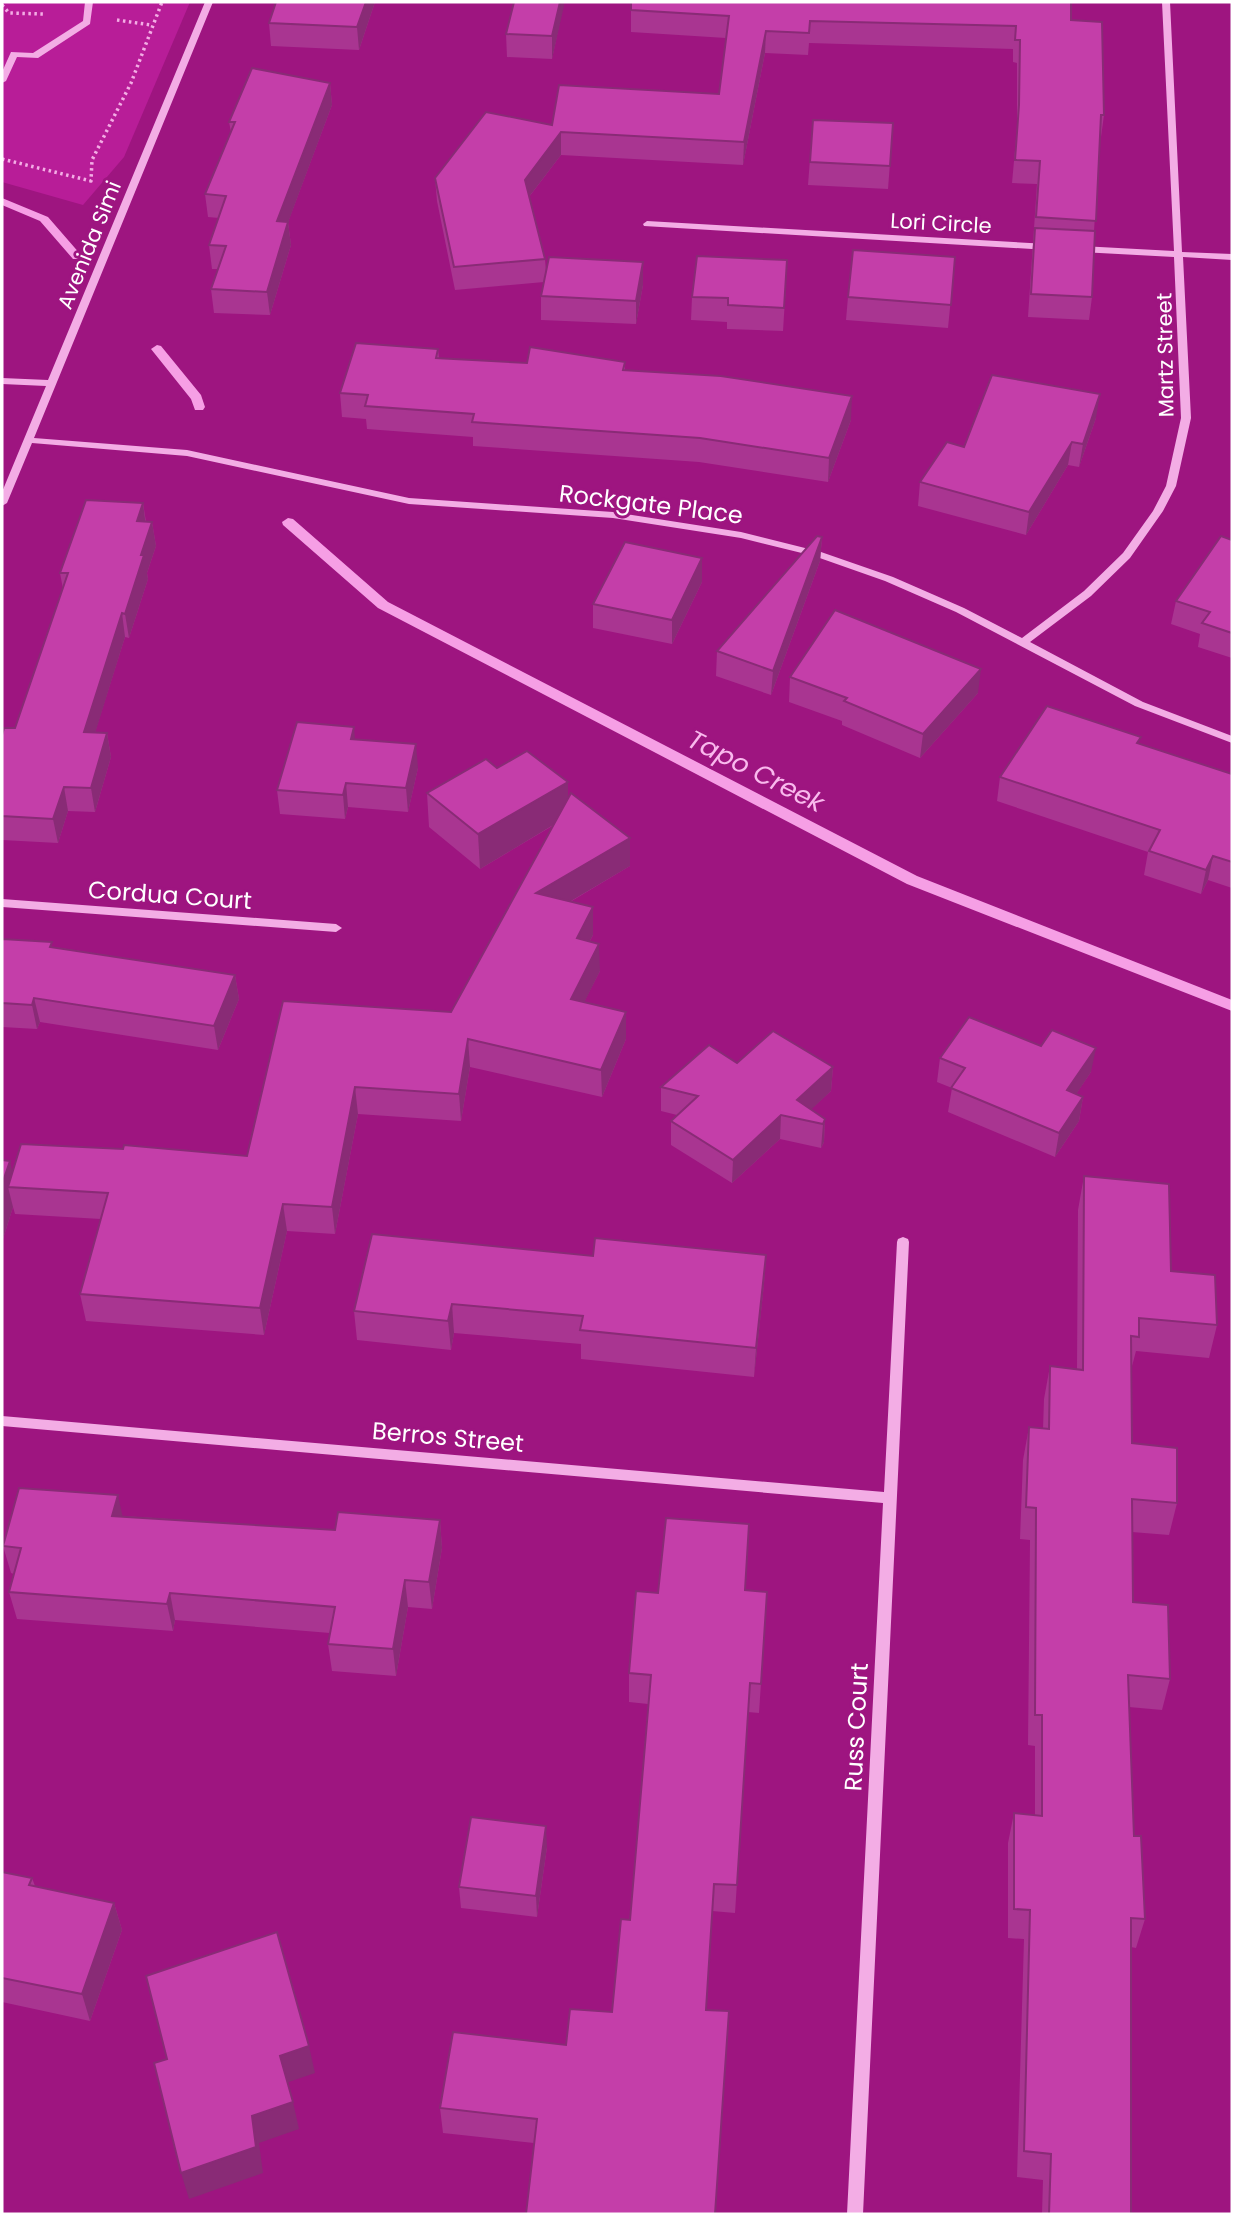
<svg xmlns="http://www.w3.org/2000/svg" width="1234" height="2216" viewBox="0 0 1234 2216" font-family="Poppins,sans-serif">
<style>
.green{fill:#b81d98}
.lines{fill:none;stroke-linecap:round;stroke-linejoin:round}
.stream{fill:#f69fe5;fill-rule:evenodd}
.path{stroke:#f3ade5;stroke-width:3.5;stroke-dasharray:2.5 3.5;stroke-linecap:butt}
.minor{fill:#f3ade5;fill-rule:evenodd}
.wall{fill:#a93591}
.shaded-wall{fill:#892b76}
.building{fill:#c43ea9;stroke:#892b76;stroke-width:2}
.labels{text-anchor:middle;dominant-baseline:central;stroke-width:6;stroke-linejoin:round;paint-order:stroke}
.far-street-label{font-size:21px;fill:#fff;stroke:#9e1580}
.street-label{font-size:24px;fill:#fff;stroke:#9e1580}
.water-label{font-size:26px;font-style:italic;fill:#f9b9ed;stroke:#9e1580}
</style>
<rect width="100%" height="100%" fill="#9e1580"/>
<path class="green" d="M2,2h188l-66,155 -41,48 -81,-23z"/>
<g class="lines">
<g class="stream">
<path d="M2,198l46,19 33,38v4h-8l-33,-38 -38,-16z"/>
<path d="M157,345l4,1 40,49 4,12 -2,3h-8l-4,-11 -40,-50z"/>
<path d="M288,518l5,1 95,83 529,274 315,124v11l-325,-127 -529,-276 -95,-83 -1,-3z"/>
</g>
<g class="path">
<path d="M2,5l7,8 34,1"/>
<path d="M117,20l34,5"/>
<path d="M2,159l89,22 1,-21 39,-77 31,-81"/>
</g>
<g class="minor">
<path d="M85,2h8l-3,22 -52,34 -21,-1 -11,24 -4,2v-11l9,-20 22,1 50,-32z"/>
<path d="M205,2h8l-179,436 153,12 222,48 204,14 128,20 80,20 72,25 71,31 58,30 62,-47 39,-38 30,-42 13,-25 15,-68 -7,-161 -93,-5 -4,-3 4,-3 93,5 -12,-249h8l12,250 50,2v6l-49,-3 8,161 -15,68 -13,25 -33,47 -39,38 -61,46 113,60 89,34v7l-97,-37 -179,-94 -71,-31 -71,-25 -73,-18 -128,-20 -204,-14 -222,-48 -155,-13 -25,60 -5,3v-14l44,-106 -44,-2v-6l46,2z"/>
<path d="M647,221l401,23 4,3 -4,3 -404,-24 -1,-2z"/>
<path d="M2,899l334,25 6,4 -6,4 -334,-25z"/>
<path d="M903,1237l5,2 1,3 -46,972h-16l36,-711 -881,-77v-10l882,76 13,-250 1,-3z"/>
</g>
</g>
<g class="wall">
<path d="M276,2h99l-16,48 -88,-4 -2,-23z"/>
<path d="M514,2h50l-12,57 -45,-2 -1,-23z"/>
<path d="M631,2l440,18 33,95 -3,22h-1l-6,94 -2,66 -3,23 -61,-3 9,-133 -25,-1 5,-55v-65l-4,-1v-13l-204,-6 -1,12 -43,-2 -22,112 -182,-10 -32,42 16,62 1,13 97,13 -7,39 -95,-4v-24l3,-14 -89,8 -18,-89 -2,-23 117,-53 167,-31 7,-56 -95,-6z"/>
<path d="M330,83l2,22 -44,117 3,23 -21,70 -56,-2 -3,-24 7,-20h-6l-3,-24 10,-27 -11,-1 -3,-23 26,-62 -2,-10z"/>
<path d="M813,120l80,3 -5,66 -80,-4z"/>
<path d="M955,257l-7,71 -102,-8 2,-23z"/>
<path d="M786,283l-3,48 -56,-2v-7l-36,-2 1,-23z"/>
<path d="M438,349l1,9 88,5 98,-1v8l226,50 -23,62 -129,-20 -226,-16v-9l-106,-8 -1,-10 -24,-2 -2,-24z"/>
<path d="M1096,418l-17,49 -11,-2 -42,70 -108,-29 2,-24 44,-35z"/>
<path d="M143,503l3,19h6l4,24 -9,27 1,6 -19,59 -4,-1 -30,95 12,1 4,24 -16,55 -27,-1 -10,32 -56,-3v-105l13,-7 48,-139 -3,-16z"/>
<path d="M822,537l-2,24 -49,134 -55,-19 1,-25z"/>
<path d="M1232,540v118l-34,-11 2,-13 -29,-10 5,-23z"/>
<path d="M702,582l-30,62 -79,-16v-24z"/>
<path d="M790,677l188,16 -58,65 -78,-33v-4l-53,-19z"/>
<path d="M355,740l63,28 -10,44 -60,-5 -3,12 -65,-5 -3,-24z"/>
<path d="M1140,744l92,30v114l-24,-8 -7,14 -57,-19 4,-23 -151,-51 3,-24z"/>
<path d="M497,768l71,31 62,39v28l-60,36 23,33 -3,6 10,30 -16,31 42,10v27l-24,58 -132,-30 -9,54 -103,-7 -23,120 -48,-3 -23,104 -178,-14 -6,-27 21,-75 -86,-5 -2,-7 -11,35v-82l10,13 235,-17 204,-144 103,-187 -74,44 -51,-42 -2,-34z"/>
<path d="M2,939l233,36 4,24 -21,51 -178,-28 -3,7 -35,-2z"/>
<path d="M940,1058l151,14 -15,22 7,3 -4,24 -24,36 -107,-45 4,-24 -15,-6z"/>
<path d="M737,1063l96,4 -2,24 -20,18 14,10 -1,23 -3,6 -41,-9 -48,44 -61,-38v-24l6,-6 -16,-4v-24z"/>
<path d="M1084,1176l87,95 46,54 -8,33 -73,-7 -5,19 1,73 45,60 -8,32 -37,-3 1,70 37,77 -8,31 -33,-3 5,129 11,83 -9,29 -5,-1v266l7,1h-96l1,-34 -26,-3 7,-238 -16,-1v-95l6,-30 21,2v-69l-7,-1 2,-205 -10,-1 3,-79 6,-33 14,2 1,-30 6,-33 27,3 1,-159z"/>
<path d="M766,1255l-2,29 -10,93 -173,-18v-15l-127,-11 -3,17 -94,-10 -3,-29 239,-55z"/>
<path d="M123,1516l212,14 105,-10 2,28 -10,61 -24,-2 -12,69 -64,-5 -4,-27 2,-11 -155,-13 -2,11 -156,-12 -8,-27 5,-18 -3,-1 -8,-27z"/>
<path d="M745,1590l22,2 -8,121 -11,-1 -13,201 -23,-2 -178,232 -91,-10 -3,-25 126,-63 46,-33 18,-92 18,-216 -19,-2v-29l29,-80z"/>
<path d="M547,1847l-10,70 -76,-9 -2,-21z"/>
<path d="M2,1872l30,6 3,8 79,17 8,27 -32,91 -88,-19z"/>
</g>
<g class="shaded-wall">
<path d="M366,2h9l-16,48 -2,-23z"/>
<path d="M560,2h4v4l-12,53v-23z"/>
<path d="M766,31l-1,22 -22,112 1,-23z"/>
<path d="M330,83l2,22 -52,139 -3,-23z"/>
<path d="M561,132v23l-36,47v-22z"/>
<path d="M288,222l3,23 -21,70 -3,-23z"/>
<path d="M643,262v23l-7,39v-23z"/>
<path d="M1100,394l-4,24 -17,49 4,-23z"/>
<path d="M852,396l-1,24 -23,62 1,-24z"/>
<path d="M1072,442l-4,23 -42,70 3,-23z"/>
<path d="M143,503l3,24 -9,-6z"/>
<path d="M152,522l4,24 -9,27 1,6 -19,59 -4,-24 16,-59z"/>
<path d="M822,537l-2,24 -49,134 2,-24z"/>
<path d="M702,558v24l-30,62v-24z"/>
<path d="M122,613l3,24 -37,119 -4,-24z"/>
<path d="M981,669l-3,24 -58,65 3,-24z"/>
<path d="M354,727l2,24 -5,-12z"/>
<path d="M107,733l4,24 -16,55 -4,-24z"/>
<path d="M416,744l2,24 -10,44 -2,-24z"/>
<path d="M568,782v34l-88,53 -2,-35z"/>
<path d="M346,783l2,24 -3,12 -2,-24z"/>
<path d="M64,787l4,24 -10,32 -5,-24z"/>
<path d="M630,838v28l-93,55 -1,-28z"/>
<path d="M1213,856l-5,24 -7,14 5,-24z"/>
<path d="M593,907v28l-16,31v-28z"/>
<path d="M599,944l1,27 -28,56 -1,-28z"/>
<path d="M235,975l4,24 -21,51 -4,-24z"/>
<path d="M34,998l6,24 -3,7 -5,-24z"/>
<path d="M626,1012v27l-24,58 -1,-27z"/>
<path d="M468,1039l2,28 -9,54 -2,-27z"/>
<path d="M1096,1048l-5,24 -28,42 4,-24z"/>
<path d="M833,1067l-2,24 -30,28 -4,-19z"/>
<path d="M355,1087l3,27 -23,120 -3,-27z"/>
<path d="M1083,1097l-4,24 -24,36 4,-24z"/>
<path d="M781,1115l-1,24 -48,44 1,-23z"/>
<path d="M825,1119l-1,23 -3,6 2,-24z"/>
<path d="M10,1161l6,27 -8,-1 5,20 -11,35v-58z"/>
<path d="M283,1204l4,27 -23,104 -4,-27z"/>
<path d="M766,1255l-2,29 -10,93 2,-29z"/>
<path d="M452,1304l2,29 -3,17 -3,-29z"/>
<path d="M118,1495l6,28 -12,-7z"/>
<path d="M440,1520l2,28 -10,61 -3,-27z"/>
<path d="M405,1580l3,27 -12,69 -3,-27z"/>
<path d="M170,1593l5,27 -2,11 -6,-27z"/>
<path d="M546,1826l1,21 -10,70 -1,-21z"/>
<path d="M114,1903l8,27 -32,91 -8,-27z"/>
<path d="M309,2046l6,27 -29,10 -6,-27z"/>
<path d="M293,2102l6,27 -40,14 4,30 -74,26 -8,-26 71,-57z"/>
</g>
<g class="building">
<path d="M276,2h90l-9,25 -88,-4z"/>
<path d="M514,2h46l-8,34 -46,-2z"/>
<path d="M631,2h440v18l31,2 2,93h-3l-5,106 -60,-4 4,-56 -25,-1 4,-55 1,-65h-5l1,-14 -206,-5 -1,12 -43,-2 -22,111 -183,-10 -36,48 20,79 -91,8 -19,-89 51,-66 66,13 7,-40 160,9 10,-78 -98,-6z"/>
<path d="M252,68l78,15 -53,138 11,1 -21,70 -56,-3 15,-43 -17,-1 17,-49 -21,-2 30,-72h-6z"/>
<path d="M813,120l80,3 -3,43 -80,-4z"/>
<path d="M1035,228l60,3 -3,66 -61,-3z"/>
<path d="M853,250l102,7 -4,48 -103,-8z"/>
<path d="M697,256l90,4 -3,48 -56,-3v-7l-36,-1z"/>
<path d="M549,257l94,5 -7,39 -95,-5z"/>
<path d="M356,343l82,6 -2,9 91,5 3,-16 95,15 -2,8 98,6 131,20 -23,62 -129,-20 -228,-16 2,-8 -109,-8 3,-11 -28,-2z"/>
<path d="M992,375l108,19 -17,50 -11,-2 -43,70 -109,-30 27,-40 17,5z"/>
<path d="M86,500l57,3 -6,18 15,1 -11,33h3l-19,59 -3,-1 -38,119 23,1 -16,55 -27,-1 -11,32 -51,-3v-81l2,-7h11l53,-155h-8z"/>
<path d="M817,536l5,1 -49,134 -56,-20z"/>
<path d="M1221,536l11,4v93l-30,-10 8,-11 -34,-11z"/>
<path d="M625,542l77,16 -30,62 -79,-16z"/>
<path d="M835,610l146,59 -58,65 -79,-33 3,-3 -57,-21z"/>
<path d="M1047,706l94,31 -4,6 95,31v88l-19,-6 -7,14 -57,-19 11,-21 -160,-53z"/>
<path d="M297,722l57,5 -3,12 65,5 -10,44 -60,-5 -3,12 -66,-5z"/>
<path d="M527,751l41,31 -90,52 -51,-41 59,-34 11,9z"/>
<path d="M571,793l59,45 -94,55 57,14 -16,31 22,6 -28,55 55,13 -25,58 -133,-31 -9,55 -104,-7 -23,120 -49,-3 -23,104 -180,-14 28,-101 -100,-6 13,-43 102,5 1,-4 123,11 36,-155 168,11z"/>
<path d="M2,939l50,3 -2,5 185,28 -21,51 -180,-28 -2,7 -30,-2z"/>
<path d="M969,1017l72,29 11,-16 44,18 -29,42 16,7 -24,36 -108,-45 14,-20 -25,-10z"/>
<path d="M773,1031l60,36 -36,33 28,19 -2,5 -42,-9 -48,45 -62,-39 27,-25 -37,-9 48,-42 28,18z"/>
<path d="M2,1160l8,1 -8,23z"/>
<path d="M1084,1176l85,8 2,87 44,4 2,50 -78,-7v19l-8,-1 1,107 45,5v55l-45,-4 1,103 35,3 2,74 -42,-4 6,161h7l4,83 -14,-1v295l7,1h-89l2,-60 -27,-3 6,-241 -16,-1v-96l28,3v-101h-7l1,-207 -10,-1 3,-80 20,2 1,-63 33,4z"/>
<path d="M372,1234l221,22 2,-18 171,17 -10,93 -176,-18 3,-14 -131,-12 -4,17 -94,-10z"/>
<path d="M19,1488l99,7 -6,21 223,14 3,-18 102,8 -11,62 -24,-2 -12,69 -65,-5 7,-37 -165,-14 -3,11 -158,-12 12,-44 -18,-2z"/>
<path d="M666,1518l83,6 -4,66 22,2 -6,92 -11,-1 -13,202 -23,-1 -8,126 23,1 -14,203h-189l11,-95 -97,-11 13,-76 113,13 4,-36 42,3 9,-93 9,1 21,-245 -22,-2 7,-82 22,2z"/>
<path d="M471,1817l75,9 -10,70 -77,-9z"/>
<path d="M2,1872l30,6 -3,7 85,18 -32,91 -80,-16z"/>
<path d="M277,1932l32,114 -29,10 13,46 -41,14 4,31 -75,26 -27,-110 13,-4 -21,-83z"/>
</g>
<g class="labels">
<g class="far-street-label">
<text transform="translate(941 223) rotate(3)">Lori Circle</text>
<text transform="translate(89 245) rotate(-68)">Avenida Simi</text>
<text transform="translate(1165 355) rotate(-91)">Martz Street</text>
</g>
<g class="street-label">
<text transform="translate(651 504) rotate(7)">Rockgate Place</text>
<text transform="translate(170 895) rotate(4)">Cordua Court</text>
<text transform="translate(448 1437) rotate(5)">Berros Street</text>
<text transform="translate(856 1727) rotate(-87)">Russ Court</text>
</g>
<g class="water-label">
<text transform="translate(756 771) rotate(27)">Tapo Creek</text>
</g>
</g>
<rect width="1234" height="2216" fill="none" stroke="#ffffff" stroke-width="7"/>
</svg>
